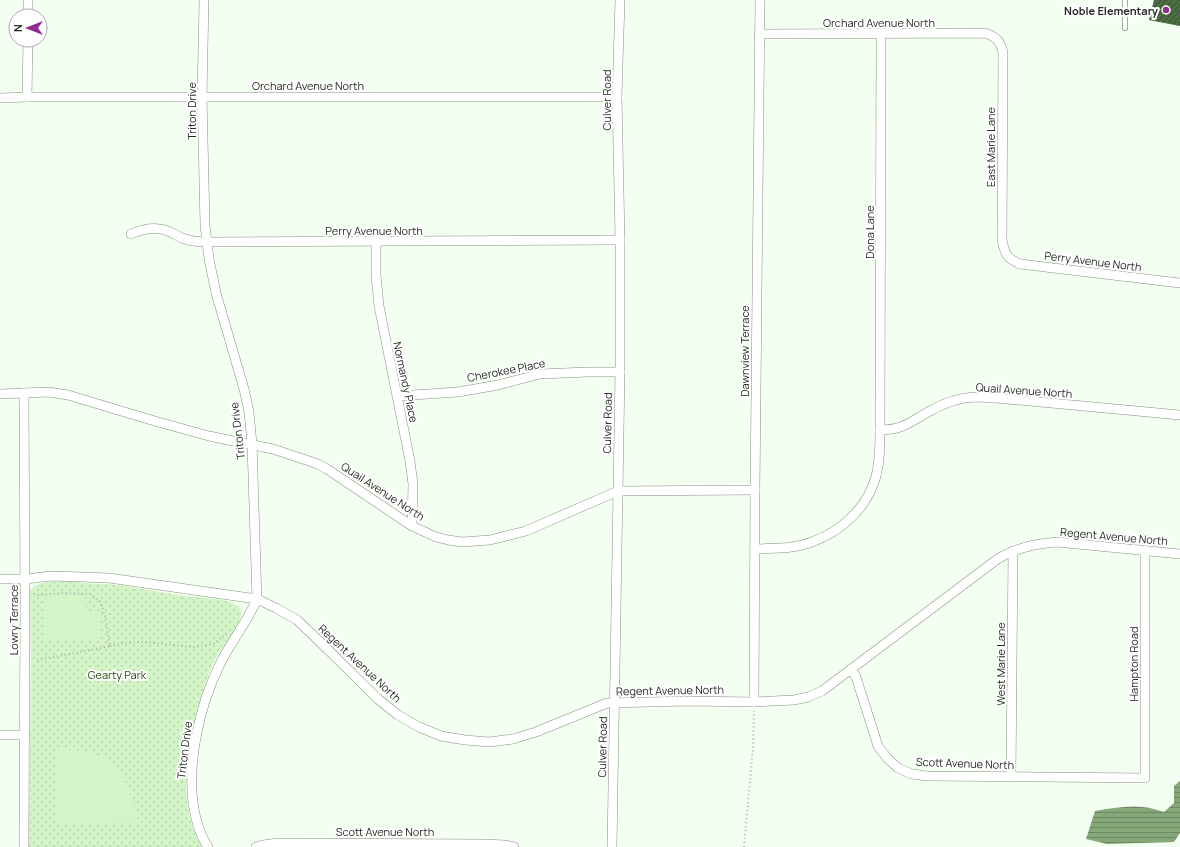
<svg xmlns="http://www.w3.org/2000/svg" width="1180" height="847" viewBox="0 0 1180 847" font-family="Manrope,sans-serif">
<style>
.park{fill:url(#park-dots)}
.pitch{fill:#d2f4c7}
.water{fill:url(#water-rules)}
.building{fill:url(#building-hatch)}
.lines{fill:none;stroke-linecap:round;stroke-linejoin:round}
.lane-casing{stroke:#84917f;stroke-width:6}
.street-casing{stroke:#84917f;stroke-width:10}
.path{stroke:#a8b2a6;stroke-width:2;stroke-dasharray:1 3;stroke-linecap:butt}
.lane{stroke:#fff;stroke-width:4.5}
.street{stroke:#fff;stroke-width:9}
.poi-dot{fill:#922b90;stroke:#fff;stroke-width:1.5}
.labels{text-anchor:middle;dominant-baseline:central;stroke-width:4;stroke-linejoin:round;paint-order:stroke}
.poi-label{font-size:11px;font-weight:bold;fill:#262b24;stroke:#fff;text-anchor:end}
.street-label{font-size:11px;fill:#262b24;stroke:#fff}
.park-label{font-size:11px;fill:#204d08;stroke:#fff}
</style>
<defs>
<pattern id="park-dots" width="8" height="8" patternUnits="userSpaceOnUse"><rect width="8" height="8" fill="#d2f4c7"/><path d="M2 2h.1M6 6h.1" fill="none" stroke="#b4d1ab" stroke-width="1.8" stroke-linecap="round"/></pattern>
<pattern id="water-rules" width="6" height="5" patternUnits="userSpaceOnUse"><rect width="6" height="5" fill="#85a879"/><path d="M0 2.5h6" fill="none" stroke="#6d8963"/></pattern>
<pattern id="building-hatch" width="6" height="6" patternUnits="userSpaceOnUse"><rect width="6" height="6" fill="#446539"/><path d="M-1 1l2-2M0 6l6-6M5 7l2-2" fill="none" stroke="#627c5a"/></pattern>
</defs>
<rect width="100%" height="100%" fill="#f3fff0"/>
<path class="park" d="M69,581c16,3 32,2 48,4 23,3 46,8 69,11 13,2 40,2 50,9 4,2 6,6 5,10 -1,10 -13,23 -18,31 -5,7 -9,15 -12,22 -3,6 -5,13 -7,20 -13,38 -24,85 -15,125 2,12 7,23 13,34h-173l2,-185 -1,-71c6,-11 27,-9 39,-10z"/>
<g class="pitch">
<path d="M46,596l40,1v15l-41,-1z"/>
<path d="M44,612l56,1v27l-56,-1z"/>
<path d="M57,748l29,3 26,10 16,25 11,36 -76,2 -8,-5z"/>
</g>
<path class="water" d="M1180,781v52l-6,9 -67,2 -21,-5 9,-28c24,-4 45,-8 69,1l10,-9v-17z"/>
<path class="building" d="M1154,0h26v26l-31,-6z"/>
<g class="lines">
<g class="lane-casing">
<path id="lane" d="M1125,28v-28"/>
</g>
<g class="street-casing">
<g id="street">
<path d="M204,0l-2,96 3,129 4,34 7,34 28,96 5,23 3,32 5,155c-2,6 -5,10 -8,16 -9,16 -20,31 -28,47 -22,43 -38,112 -24,160 2,9 6,17 11,25"/>
<path d="M28,16v-16"/>
<path d="M759,34l226,-1c12,4 16,9 18,20l-1,187c3,14 4,18 18,24l160,19"/>
<path d="M27,97l1,-57"/>
<path d="M0,98l27,-1h590"/>
<path d="M131,234c12,-5 24,-8 37,-3 5,2 9,5 14,7 8,3 16,4 25,4l413,-2"/>
<path d="M376,242v33l3,31 31,155 3,23 -1,42"/>
<path d="M0,394l48,-2 20,3 90,27 51,14 64,13 45,15 9,5 85,57 24,11 12,3 14,2 28,-2 36,-9 92,-40 137,-1"/>
<path d="M398,396l60,-4 40,-7 42,-11 48,-2h32"/>
<path d="M880,430l1,-396"/>
<path d="M755,549c19,-1 39,0 57,-7 30,-11 56,-35 64,-66 4,-15 4,-30 4,-46 25,0 32,-10 52,-20 12,-7 28,-12 42,-13 7,0 15,1 22,1l184,17"/>
<path d="M0,579h25l27,-3 30,1 27,1 148,21 19,9 21,12 18,17 63,62 20,16 21,12 22,9 24,4 24,2 24,-3 23,-7 71,-29 82,-2 65,1 40,-2 14,-3 14,-6 12,-9 165,-124c21,-11 35,-14 58,-16l123,12"/>
<path d="M851,669l5,8 22,69 9,12 11,10 14,6 15,2 218,2v-227"/>
<path d="M754,702l1,-212 5,-490"/>
<path d="M0,735h25"/>
<path d="M1011,777l2,-226"/>
<path d="M24,847l1,-254 -1,-200"/>
<path d="M256,847l7,-2 16,-2 204,1 22,1 9,2"/>
<path d="M612,847l8,-475v-132l-3,-143 3,-97"/>
</g>
</g>
<g class="path">
<path d="M34,594l2,1 29,-2 25,1 10,7 5,15 5,30 -76,15"/>
<path d="M110,646l14,-3 20,-1 50,5 19,-3 15,-12"/>
<path d="M744,847l9,-99 1,-37"/>
</g>
<use href="#lane" class="lane"/>
<use href="#street" class="street"/>
</g>
<circle class="poi-dot" cx="1166" cy="10" r="4"/>
<g class="labels">
<g class="poi-label">
<text x="1158" y="10">Noble Elementary</text>
</g>
<g class="street-label">
<text x="879" y="22">Orchard Avenue North</text>
<text x="308" y="85">Orchard Avenue North</text>
<text transform="translate(606 100) rotate(-90)">Culver Road</text>
<text transform="translate(191 111) rotate(-90)">Triton Drive</text>
<text transform="translate(990 147) rotate(-90)">East Marie Lane</text>
<text x="374" y="230">Perry Avenue North</text>
<text transform="translate(869 232) rotate(-90)">Dona Lane</text>
<text transform="translate(1093 261) rotate(7)">Perry Avenue North</text>
<text transform="translate(744 351) rotate(-90)">Dawnview Terrace</text>
<text transform="translate(506 370) rotate(-11)">Cherokee Place</text>
<text transform="translate(406 382) rotate(78)">Normandy Place</text>
<text transform="translate(1024 390) rotate(4)">Quail Avenue North</text>
<text transform="translate(607 423) rotate(-89)">Culver Road</text>
<text transform="translate(237 431) rotate(-97)">Triton Drive</text>
<text transform="translate(383 491) rotate(33)">Quail Avenue North</text>
<text transform="translate(1114 536) rotate(5)">Regent Avenue North</text>
<text transform="translate(13 620) rotate(-90)">Lowry Terrace</text>
<text transform="translate(360 663) rotate(43)">Regent Avenue North</text>
<text transform="translate(1000 664) rotate(-90)">West Marie Lane</text>
<text transform="translate(1133 664) rotate(-90)">Hampton Road</text>
<text transform="translate(670 690) rotate(-1)">Regent Avenue North</text>
<text transform="translate(602 747) rotate(-89)">Culver Road</text>
<text transform="translate(184 750) rotate(-83)">Triton Drive</text>
<text transform="translate(965 763) rotate(2)">Scott Avenue North</text>
<text x="385" y="831">Scott Avenue North</text>
</g>
<g class="park-label">
<text x="117" y="674">Gearty Park</text>
</g>
</g>
<g transform="translate(28 28) rotate(270)"><circle r="19" fill="#ffffff" stroke="#a8aaa7"/>
<path d="M0-3L7 15L0 10L-7 15Z" fill="#922b90"/>
<text y="-6" font-size="11" font-weight="bold" text-anchor="middle" fill="#262b24">N</text>
</g>
</svg>
